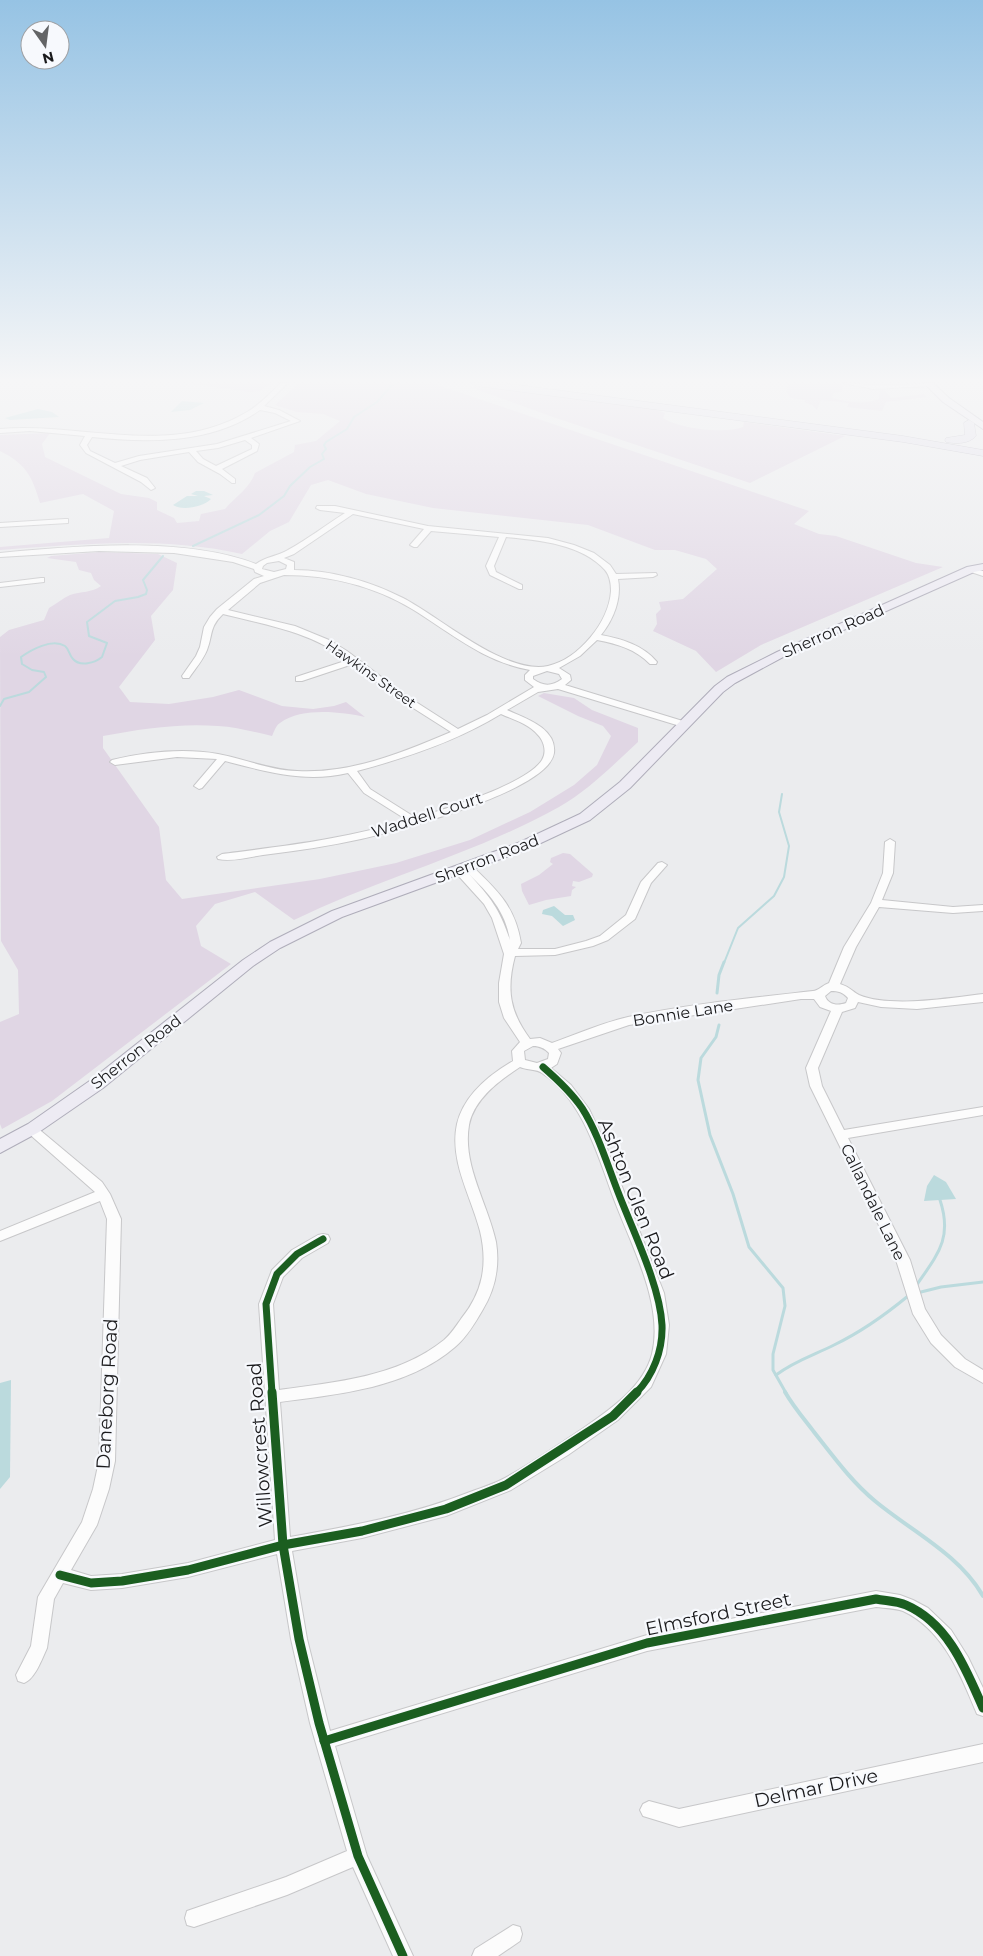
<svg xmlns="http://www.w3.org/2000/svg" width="983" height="1956" viewBox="0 0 983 1956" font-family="Montserrat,sans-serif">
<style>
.green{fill:#e0d6e4}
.water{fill:#bbdadd}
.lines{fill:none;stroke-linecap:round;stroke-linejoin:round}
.stream-far2{stroke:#bbdadd;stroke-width:2}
.stream-far1{stroke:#bbdadd;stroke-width:3}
.stream{stroke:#bbdadd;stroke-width:4}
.minor-casing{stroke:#c7c7c9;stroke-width:2}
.major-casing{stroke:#afadba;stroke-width:2}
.highway-casing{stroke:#afadba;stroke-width:1}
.minor{fill:#fcfcfc;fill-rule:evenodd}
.major{fill:#edebf3;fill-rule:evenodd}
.highway{fill:#e2e0ec;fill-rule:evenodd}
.cycleway-far1-casing{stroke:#f7f9fd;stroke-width:10}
.cycleway-casing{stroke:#f7f9fd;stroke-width:12}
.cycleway-far1{stroke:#1b5e20;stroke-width:7}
.cycleway{stroke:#1b5e20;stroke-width:9}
.labels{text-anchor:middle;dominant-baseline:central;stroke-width:4.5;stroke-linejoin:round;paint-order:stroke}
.far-street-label{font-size:14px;fill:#1a1a1c;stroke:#f7f9fd}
.street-label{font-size:16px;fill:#1a1a1c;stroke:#f7f9fd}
.near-street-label{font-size:19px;fill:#1a1a1c;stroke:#f7f9fd}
</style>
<rect width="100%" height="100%" fill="#ebecee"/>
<g class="green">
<path d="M187,383h85l-12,8 -10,1z"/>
<path d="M299,383h133l377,128 -15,13 25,10 17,2 80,27 27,4 -182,78 -45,27 -20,-21 -43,-20 4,-7 -1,-10 5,-5 -2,-7 24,-3 34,-30 -11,-10 -31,-9h-20l-67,-25 -155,-17 -67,-14 -38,-14 -17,5 -22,37 -19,9 -28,23c-79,-18 -162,-10 -242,-4v-3l109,-9 5,-27 -31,-17 -43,9c-8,-27 -14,-39 -40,-52v-16l50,-2 -8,11 3,13 76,37 28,4 8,4v8l17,8 3,5 22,-2 2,-7 24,-5c10,-12 25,-21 30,-36l39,-21 1,-7 21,-4 24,-20 -17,-7 -26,-2 -22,-7z"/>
<path d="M786,383h54l2,1v8l-9,1 -1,5c15,4 33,7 47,1l1,-11h3l8,10 33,-4 3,3 -41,5 -4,9 -35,-4 2,-4 -28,-3 -4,10 -5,-5 -8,-3 1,-2 -14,-2 -5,-6 2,-7z"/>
<path d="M470,387l25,1 158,21 12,4 -2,5c17,11 62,16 80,9l1,-5 101,14 -95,47 -197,-66z"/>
<path d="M100,552l58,2 19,9 -4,27 -22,26 4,24 -36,47 11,15 39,2 44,-7 26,-7 43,16 31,3 21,-3 12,-4 19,15c-24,-5 -63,-10 -85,6 -4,2 -6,9 -8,13 -18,-4 -36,-9 -54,-10 -39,-3 -77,3 -115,10v12l56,79 7,53 16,19 138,-20 76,-16 74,-23 60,-28 44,-27 23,-20 14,-29 -8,-10 -25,-10 -40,-20 6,-3 30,5 18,12 46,18v14c-25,23 -49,48 -79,65 -84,47 -179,71 -265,113l-39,-28 -40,12 -19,22 5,20 30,18 -179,137 -50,28 -2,-5v-102l19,-8 -1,-44 -17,-29 -1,-304 9,-7 35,-10 5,-12c7,-4 14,-10 21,-13 11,-4 22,-2 31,-9l-7,-6 -3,-7 -12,-3 -3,-8 -29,-4 4,-2z"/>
<path d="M563,853l7,1 23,20 -1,3 -13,5 -6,-1 -1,5 4,1 -4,3 -1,6 -25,4 -17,5 -7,-14 -1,-7 18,-9 14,-11 -3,-2 1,-4z"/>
</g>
<g class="water">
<path d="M182,401l22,2 -14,7 -19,2z"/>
<path d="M38,409l14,3 7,5 -49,3 -5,-2z"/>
<path d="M196,491h8l9,4 -9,1 7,3c-8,8 -29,12 -38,6l14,-9h11l-7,-2z"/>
<path d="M554,906l11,9h8l2,5 -12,6 -11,-10 -10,-2 1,-4z"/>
<path d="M934,1175l12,7 10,17 -32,2 3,-15z"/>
<path d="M11,1380l-1,97 -10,12v-106z"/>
</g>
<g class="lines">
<g class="stream-far2">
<path d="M193,546l66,-31 25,-19 6,-10 20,-19 14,-8 -2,-5 4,-5 -2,-4 2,-3 21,-13 7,-12 23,-15 15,-17 6,-2"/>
<path d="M0,706l4,-7 25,-7 17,-15 -2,-5 -12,-2 -10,-6 -1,-7c10,-7 31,-19 44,-11 4,3 4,9 8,13 7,8 22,4 29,-2l5,-14 -18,-7 -2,-14 28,-21 23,-4 8,-3 1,-4 -4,-10 20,-24"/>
<path d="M724,963l14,-35 36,-32 10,-19 5,-31 -10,-34 3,-18"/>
</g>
<g class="stream-far1">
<path d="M717,993l2,-18 5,-13"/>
<path d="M719,1025l-3,12 -15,21 -3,22 12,55 23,59 16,53 34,41 2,18 -12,48v16l13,23"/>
<path d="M916,1286c21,-31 37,-47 24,-86"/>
<path d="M917,1293l24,-6 42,-5"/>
<path d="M776,1375c18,-14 38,-20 58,-30 27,-13 51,-30 74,-49"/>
</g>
<path class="stream" d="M785,1392c8,14 19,27 29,40 19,24 37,49 61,69 36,30 84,53 108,95"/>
<g class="minor-casing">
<g id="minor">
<path d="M281,383h7l-24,23 15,4 21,11 -49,17 8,6 -2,7 -35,18 13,10v4h-3l-12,-9 -22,-12 -9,-10 -49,8 -19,6 26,12 8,10 -4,2 -10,-8 -55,-29 -6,-8 5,-9 -55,-5 -30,2v-4c82,-7 170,29 247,-17 12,-7 23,-18 34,-29zM260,410l15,3 16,8 -74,23 -78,12 -24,7 -25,-12 -3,-6 5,-8c56,6 120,7 168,-27zM245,440l7,5v4l-36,17 -13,-7 -7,-8 22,-3z"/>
<path d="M843,383l30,2 59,-1 -3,2 -56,3z"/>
<path d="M317,506h18l93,20 120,12 26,7 20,8 16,12 6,9 40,-1 1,2 -4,2 -35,2c4,20 -5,41 -17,56 21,4 42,10 56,27l-1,2h-6c-15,-15 -32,-20 -53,-24l-17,16 -21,12 11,7 1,5 -6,5 121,37 2,2 -5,3 -3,-1 -122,-37 -20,3 -31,18c18,8 50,18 47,43 -5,38 -158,78 -193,86 -32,7 -65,12 -98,16 -13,2 -32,7 -45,4l-1,-2 5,-3c62,-8 125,-15 185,-34l-43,-27 -16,-20c-43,10 -81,-1 -123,-12l-23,27 -3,1 -5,-3 23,-27 -40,-2 -62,8 -5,-3 2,-2c33,-8 72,-12 106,-6 27,5 51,16 79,17 53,3 105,-18 154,-39l-52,-33 -46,-35 -51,17h-6v-4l52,-17c-37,-28 -81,-35 -125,-46 -14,13 -10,21 -16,36 -4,10 -12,19 -18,28h-6l-1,-2 14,-20 4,-9 4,-20 6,-10 7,-8 37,-30 10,-3 -9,-4 -1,-3 -21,-7 -59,-9 -75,-2 -99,6v-4c76,-7 184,-17 256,11 9,-7 22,-8 32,-14 20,-11 38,-25 57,-37l-25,-3 -4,-2zM353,514l71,15 -14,16 4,2h3l14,-16 68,6 -13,29 4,9 29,14h3v-4l-26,-13 -2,-6 12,-29c32,3 76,7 99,33 5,6 6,14 6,21 -2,31 -32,68 -63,75 -43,9 -108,-49 -145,-68 -33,-17 -72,-28 -109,-28v-8l-10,-4 10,-4zM279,561l8,4 -1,4 -12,3 -12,-3 1,-3 4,-3zM284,575c45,0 90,11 128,34 39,24 72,53 118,61l-5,5v5l9,7 -47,28 -29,14 -53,-34 -58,-44 -18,-11 -34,-14 -67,-16 32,-27zM547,671l12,3 3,5c-10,7 -18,8 -29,0v-3zM501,714c13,6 28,10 37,21 6,6 9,17 4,25 -15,24 -97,49 -126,58l-46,-29 -13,-18c49,-13 100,-30 144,-57z"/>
<path d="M65,519h3v4l-68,4v-4z"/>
<path d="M968,567l15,4v5l-15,-5z"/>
<path d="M41,578h3v4l-44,5v-4z"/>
<path d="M890,839l5,3 -2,31 -11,27 71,7 30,-2v6l-30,2 -74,-6 -23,40 -16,37c10,3 13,8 19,11 31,13 91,3 124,-1v8l-66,7 -36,-2 -23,-5 -3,6 -13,4 -24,56 4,18 22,44 139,-23v8l-135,23 62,122 15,49 16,26 24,24 18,11v13l-28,-16 -24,-24 -18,-29 -17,-54 -86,-174 -4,-18 25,-57 -11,-4 -6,-8h-13l-172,26 -71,24 3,4 -4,11 -6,4 20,17 18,24 15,32 60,152 5,32 -3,29 -15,33 -33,33 -50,35 -57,35 -65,26 -84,22 -70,13 15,88 23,92 317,-96 229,-44 24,4 13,5 15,8 23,22 17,27 15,31v28l-6,-2c-16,-38 -33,-84 -74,-103 -8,-3 -18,-3 -27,-4l-229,44 -312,95 32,110 46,100h-20l-40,-89 -66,28 -93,32 -7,-2 -2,-7 2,-7 99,-34 61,-26 -37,-128 -19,-84 -14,-85 -89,23 -66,11 -31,2 -28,-7 -9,16 -7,49c-5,11 -12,31 -23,35l-6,-2 -2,-6 15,-29 7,-49 44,-75 11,-33 6,-28 8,-242 -7,-18 -100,40v-10l95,-39 -68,-60 -2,-3 2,-3h8l67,56 8,12 11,25 -6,242 -6,28 -12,36 -26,45 20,6 31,-2 66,-11 87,-23 -16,-236 13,-34 20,-20 26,-15 5,-1 5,1 2,4 -2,4 -26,15 -19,19 -10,27 6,86c57,-8 119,-13 165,-50 7,-6 12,-14 17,-21 22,-27 27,-55 19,-88 -9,-35 -31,-70 -23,-107 7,-29 32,-49 56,-63l-1,-10 8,-9 -16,-24 -5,-16v-19l5,-29 -12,-36 -8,-14 -29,-32 -1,-2 1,-2h7l1,-3h8c26,25 44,41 50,78l-3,6h37l31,-8 14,-5 26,-21 15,-33 17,-19 4,-1 5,3 -16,18 -16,36 -27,21 -15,6 -38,9 -40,1c-9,34 -5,56 15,83l10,-1 12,5c25,-9 50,-20 76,-26 60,-13 124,-19 185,-26 5,0 10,-6 16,-8l15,-36 27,-44 12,-30 2,-31zM468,873c21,21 37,37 42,67 -11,-32 -19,-42 -42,-67zM831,991c7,0 12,1 17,7l-2,5c-8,3 -18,2 -21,-7zM533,1046c7,0 11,2 16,7l-1,6 -11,4 -12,-3 -1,-9zM520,1067c7,3 17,2 22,6 42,28 56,84 73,129 17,45 49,103 37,152 -8,32 -41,55 -67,73 -27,18 -55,38 -84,53 -10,5 -21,8 -31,12 -58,23 -119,34 -180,45l-10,-135c59,-8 128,-14 175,-55 11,-9 20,-24 27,-36 13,-21 18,-44 14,-69 -8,-38 -34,-77 -27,-117 5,-26 30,-44 51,-58z"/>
<path d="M983,1744v18l-304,65 -36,-11 -3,-6 3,-6 6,-3 30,8z"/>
<path d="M513,1925l7,2 2,7 -2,7 -22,15h-26l3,-7z"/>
</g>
</g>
<g class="major-casing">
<g id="major">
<path d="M924,383h9l16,15 34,24v7l-40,-27z"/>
<path d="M983,564v6l-9,2 -189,84 -50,27 -12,9 -93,96 -40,32 -62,29 -186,68 -62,31 -27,18 -150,122 -64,44 -39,21v-14l28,-15 63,-44 152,-120 27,-18 62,-31 186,-68 62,-29 40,-32 95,-96 12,-9 50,-25 190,-85z"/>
</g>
</g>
<g class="highway-casing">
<g id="highway">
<path d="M472,383h31l400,53 80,14v6l-80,-14 -426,-56z"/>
<path d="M969,420l5,3 2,13c-7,8 -20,8 -30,6l-1,-2 1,-2 19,-3 -1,-12z"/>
</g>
</g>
<use href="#minor" class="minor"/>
<use href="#major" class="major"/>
<use href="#highway" class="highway"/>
<g class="cycleway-far1-casing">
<g id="cycleway-far1">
<path d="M543,1067c15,13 28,25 39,41 16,25 25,56 36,84 14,37 42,93 44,133 1,25 -9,51 -26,68"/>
<path d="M272,1393l-6,-89 11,-30 20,-20 26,-15"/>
</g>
</g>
<g class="cycleway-casing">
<g id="cycleway">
<path d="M272,1392l11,153 16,94 20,84 39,133 45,100"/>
<path d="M60,1575l31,8 31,-2 66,-11 95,-25 79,-14 84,-22 60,-24 107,-69 24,-24"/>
<path d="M324,1741l323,-98 229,-44c10,2 21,2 30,6 42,18 60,64 77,103"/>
</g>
</g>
<use href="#cycleway-far1" class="cycleway-far1"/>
<use href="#cycleway" class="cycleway"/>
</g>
<linearGradient id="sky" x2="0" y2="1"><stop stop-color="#96c3e4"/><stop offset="0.58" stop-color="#f6f6f7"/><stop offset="1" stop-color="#f6f6f7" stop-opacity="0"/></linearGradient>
<rect width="983" height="657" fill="url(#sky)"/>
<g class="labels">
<g class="far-street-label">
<text transform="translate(371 674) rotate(35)">Hawkins Street</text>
</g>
<g class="street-label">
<text transform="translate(833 631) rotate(-24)">Sherron Road</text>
<text transform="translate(427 815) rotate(-18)">Waddell Court</text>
<text transform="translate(487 859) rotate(-21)">Sherron Road</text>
<text transform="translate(683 1013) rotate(-9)">Bonnie Lane</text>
<text transform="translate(136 1052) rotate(-38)">Sherron Road</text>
<text transform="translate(873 1202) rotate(64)">Callandale Lane</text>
</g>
<g class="near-street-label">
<text transform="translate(636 1199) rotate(68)">Ashton Glen Road</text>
<text transform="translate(107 1394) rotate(-87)">Daneborg Road</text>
<text transform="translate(260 1445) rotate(-94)">Willowcrest Road</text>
<text transform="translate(718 1614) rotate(-12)">Elmsford Street</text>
<text transform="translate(816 1788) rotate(-12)">Delmar Drive</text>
</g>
</g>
<g transform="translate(45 45) rotate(166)"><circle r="24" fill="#f7f9fd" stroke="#9fa0a3"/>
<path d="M0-4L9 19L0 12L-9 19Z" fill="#636466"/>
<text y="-8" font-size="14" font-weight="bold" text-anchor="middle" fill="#1a1a1c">N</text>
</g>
</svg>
